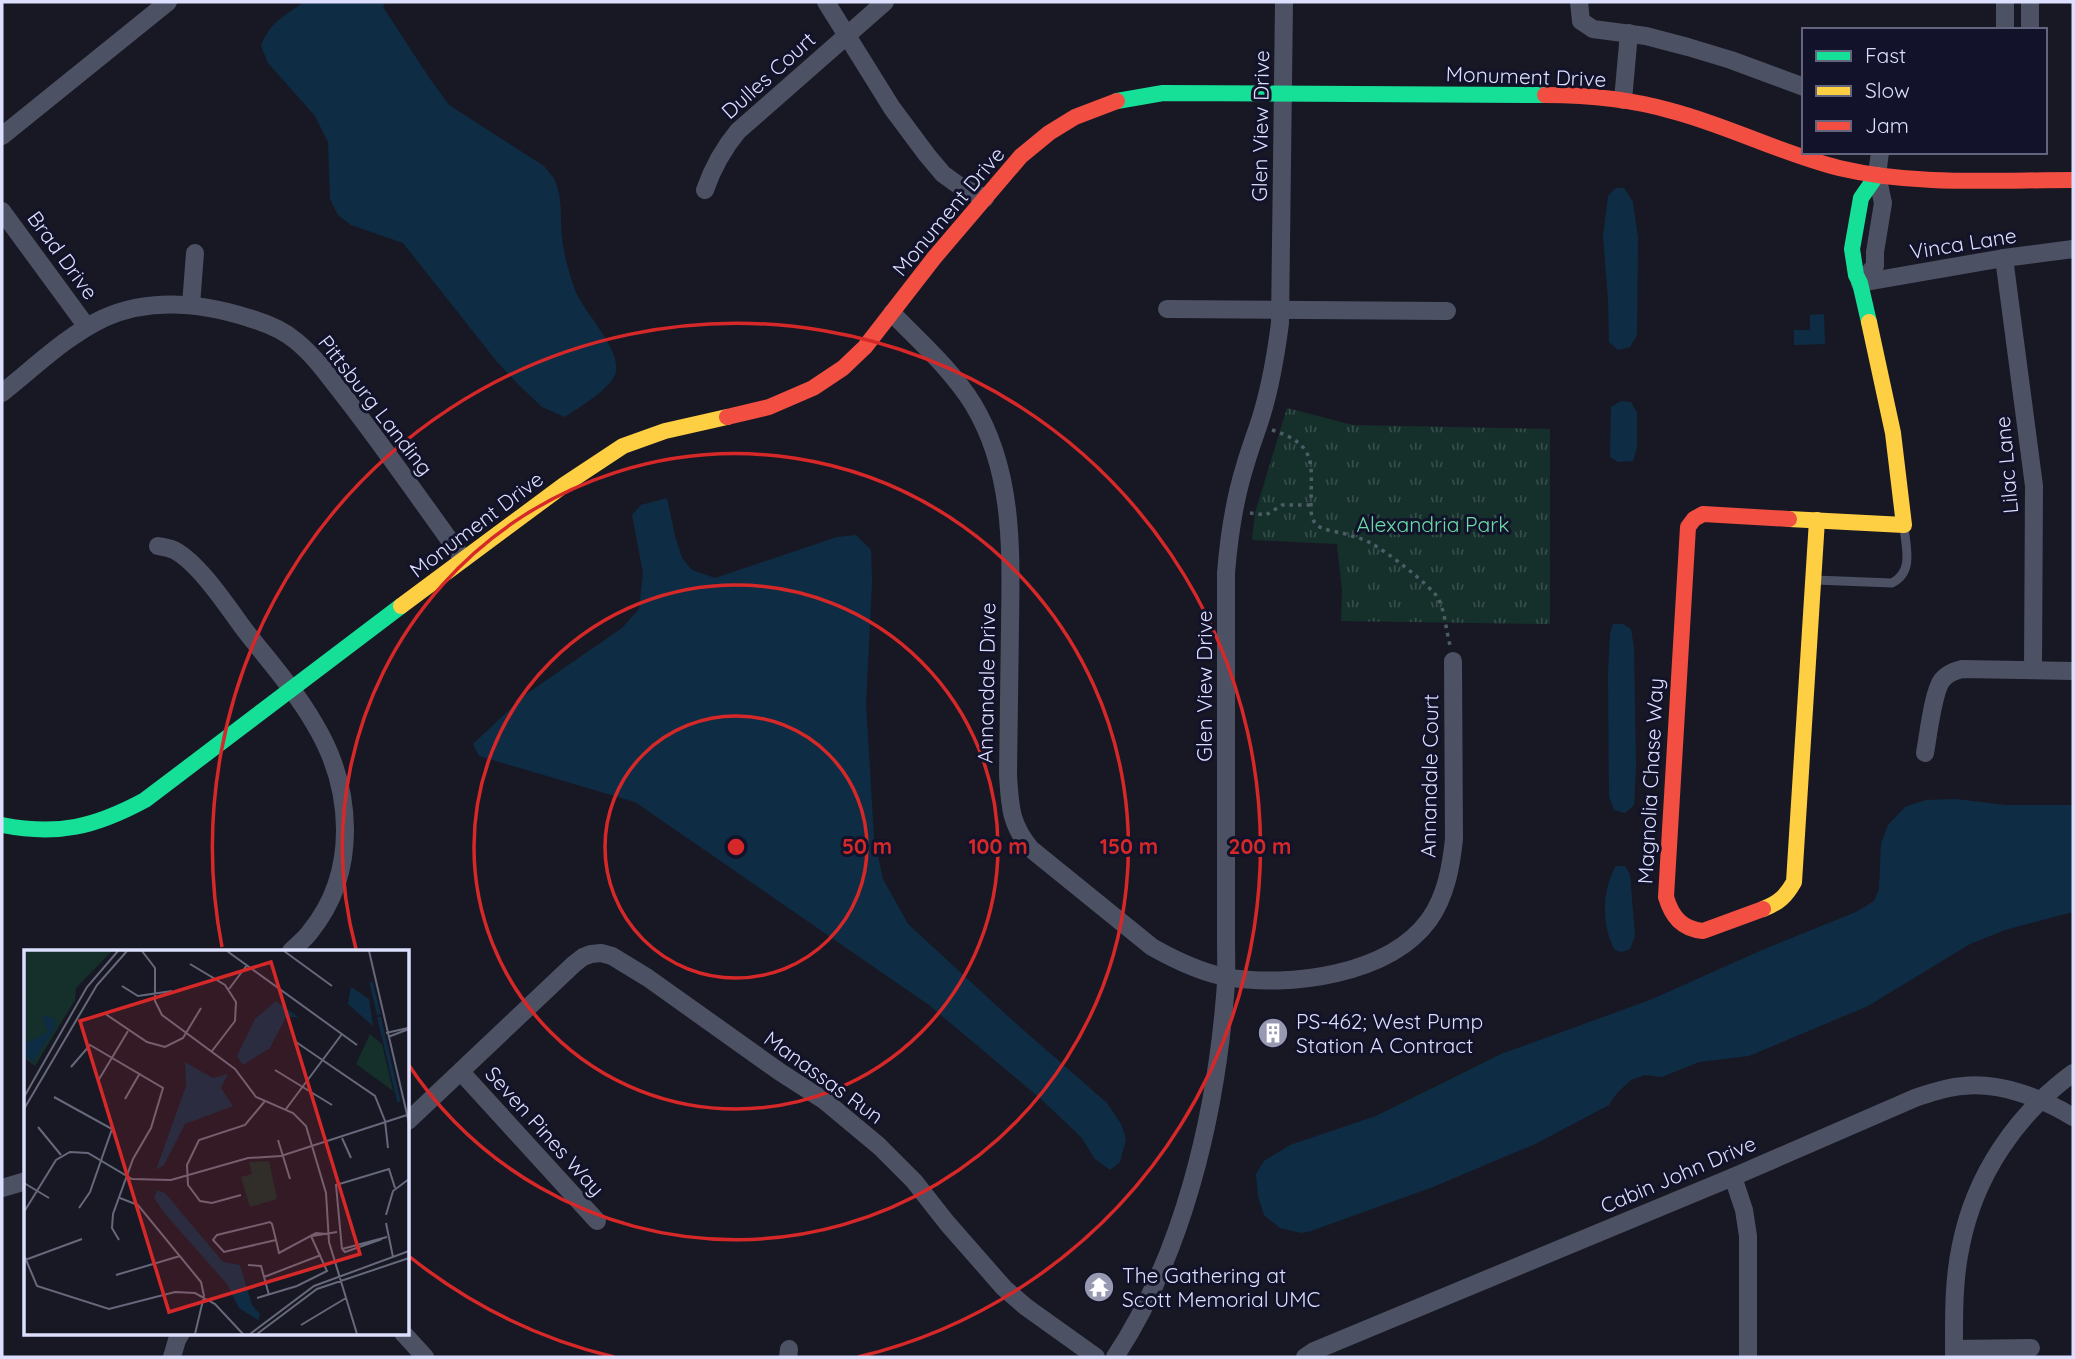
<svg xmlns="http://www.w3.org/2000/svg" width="2075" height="1359" viewBox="0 0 2075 1359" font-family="Quicksand,sans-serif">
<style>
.park{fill:url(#park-tufts)}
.water{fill:#0e2d44}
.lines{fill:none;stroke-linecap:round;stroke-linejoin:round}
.path{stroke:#4c5e65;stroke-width:3.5;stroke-dasharray:3.5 5;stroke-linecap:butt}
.lane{stroke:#4d5164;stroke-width:9}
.street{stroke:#4d5164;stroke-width:18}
.fast{stroke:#16e098;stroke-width:16}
.slow{stroke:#ffcf43;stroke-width:16}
.jam{stroke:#f24e42;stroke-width:16}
.ring{fill:none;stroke:#d62828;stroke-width:3.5}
.labels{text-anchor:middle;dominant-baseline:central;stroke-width:6;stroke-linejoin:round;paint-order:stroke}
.street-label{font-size:21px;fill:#dcdffd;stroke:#12132a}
.park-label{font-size:21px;fill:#6adca6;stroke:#12132a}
.poi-label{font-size:21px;fill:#dcdffd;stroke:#12132a;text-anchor:start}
.inset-river{fill:none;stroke:#0e2d44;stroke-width:3.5}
.inset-road{fill:none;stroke:#66687b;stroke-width:2}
.view{fill:#d62828;fill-opacity:0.15;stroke:#d62828;stroke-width:3.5}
.inset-edge{fill:none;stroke:#dcdffd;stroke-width:3.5}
.centre{fill:#d62828;stroke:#12132a;stroke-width:3.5}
.ring-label{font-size:21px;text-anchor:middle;font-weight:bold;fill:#d62828;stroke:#12132a;stroke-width:6;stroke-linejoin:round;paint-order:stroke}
</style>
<defs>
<pattern id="park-tufts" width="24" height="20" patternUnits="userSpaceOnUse" patternTransform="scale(1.75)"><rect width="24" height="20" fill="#152f2b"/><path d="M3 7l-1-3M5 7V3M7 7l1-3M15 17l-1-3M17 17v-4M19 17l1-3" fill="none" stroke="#364d4b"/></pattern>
</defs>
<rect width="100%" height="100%" fill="#181824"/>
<path class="park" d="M1287,408l66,17 197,4v195l-209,-3 1,-30 -5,-47 -85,-4 3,-27z"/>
<g class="water">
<path d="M304,2h82l-3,5 45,69 21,29 95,61c3,4 8,9 10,13 9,17 6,40 8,59 2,18 7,35 13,52 8,22 45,57 41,81 -2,16 -38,37 -51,46l-23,-10 -21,-20 -23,-24 -95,-120 -52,-18 -13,-10 -8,-16 -2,-57 -13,-26 -47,-53 -7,-17c9,-24 23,-30 43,-44z"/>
<path d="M1616,188h8l9,14 5,36 -1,97 -7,12 -12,3 -9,-8 -1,-44 -5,-61 5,-41z"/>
<path d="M1824,314l1,30 -31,1v-15h16v-15z"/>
<path d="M1621,401l10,1 6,11v34l-4,14 -15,1 -8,-5 1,-50z"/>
<path d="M667,498l8,38 7,22 10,12 23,8 122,-41 19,-2 15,15 1,33 -6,120 8,135 9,41 25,45 104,96 95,83 14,21 5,15 -6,23 -10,8 -16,-12 -12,-20 -41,-39 -112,-94 -294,-203 -156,-46 -6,-12 52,-49 97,-67 17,-19 4,-36 -11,-58 9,-10z"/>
<path d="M1613,624h10l8,5 3,19 2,120 -2,37 -9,8 -11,-3 -5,-14 -1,-122 2,-40z"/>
<path d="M1956,799l50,6h67v107l-68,18 -35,14 -102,62 -119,50 -50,6 -37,15 -17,-2 -14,5 -14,13 -8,12 -74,39 -102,43 -122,44 -10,2 -21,-5 -16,-13 -6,-19 -2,-22 8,-13 26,-16 86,-29 125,-62 149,-54 112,-50 94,-38 18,-11 5,-12 2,-45 7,-19 17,-18 21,-7z"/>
<path d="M1616,866h9l5,9 5,61 -5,13 -8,3 -7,-2c-14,-24 -13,-61 1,-84z"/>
</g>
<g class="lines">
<g class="path">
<path d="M1272,430c46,15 39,33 39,75 0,7 0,15 6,20 6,6 26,7 35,11 7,2 14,4 20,8 13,6 59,42 66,54 7,13 8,33 12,47"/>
<path d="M1250,513l16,2 16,-10h29"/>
</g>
<path class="lane" d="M1815,580l77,3c22,-11 14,-35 12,-56"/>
<g class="street">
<path d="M826,2l66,106 35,47 16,19 18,13 24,11"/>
<path d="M1579,2l2,19 12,8 53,7 42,11 43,13 73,27"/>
<path d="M2005,30v-28"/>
<path d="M2030,30v-28"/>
<path d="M1623,100l6,-67"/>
<path d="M2,136l166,-134"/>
<path d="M705,190c8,-23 18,-41 33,-59l147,-129"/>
<path d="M2,211l85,116"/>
<path d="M2004,258l30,228 -1,184"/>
<path d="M1860,283l144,-25 69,-9"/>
<path d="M1860,283l15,-17v-14l8,-49 -6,-28 3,-23"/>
<path d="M191,305l4,-52"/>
<path d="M1167,309l280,2"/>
<path d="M892,313c28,29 60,57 81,91 41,68 38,146 37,222 -1,50 -1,100 -2,149 2,31 2,49 23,74l121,98c23,13 47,25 74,30 63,11 163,-2 203,-57 17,-24 22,-53 25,-81l-1,-178"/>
<path d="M2,393c33,-26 64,-57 102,-75 47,-21 98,-15 145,0 17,5 34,12 47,23 21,17 36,40 52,60 40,52 77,105 115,158"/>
<path d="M158,546c5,1 11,2 16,4 25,13 53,56 70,79 24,31 51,61 70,94 39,64 45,149 -4,209 -5,7 -13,13 -19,19"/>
<path d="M1925,753c3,-16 8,-61 17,-73 5,-6 12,-9 20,-11l111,2"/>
<path d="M461,1072l136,149"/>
<path d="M408,1121l166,-157 9,-7 8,-3 10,-1 11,3 36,22 132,94 45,29 54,45 35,35 33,42 57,65 22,19 70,50"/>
<path d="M1733,1177l11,33 4,26v121"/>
<path d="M2,1188l24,-7"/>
<path d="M403,1333l22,24"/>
<path d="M1954,1349l77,-1"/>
<path d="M172,1357l5,-17 4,-7"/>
<path d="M788,1357l1,-8"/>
<path d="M1115,1357c68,-103 100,-239 110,-361 2,-19 1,-39 1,-58 0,-35 0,-70 0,-106 0,-86 0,-173 0,-259 3,-37 8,-72 19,-107 5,-18 12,-35 17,-52 9,-30 14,-60 18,-91l4,-321"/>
<path d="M1305,1357l9,-6 419,-174 182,-79c15,-5 31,-11 48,-12 37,-4 79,12 110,31"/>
<path d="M1954,1357c0,-37 -1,-76 7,-112 14,-70 55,-130 112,-172"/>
</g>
<g class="fast">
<path d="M1117,101l46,-8 382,2"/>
<path d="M1869,322l-9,-39 -4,-8 -4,-26 9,-51 16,-23"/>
<path d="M2,825c56,11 93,2 143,-25l256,-194"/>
</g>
<g class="slow">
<path d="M1789,519l115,6 -11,-92 -24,-111"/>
<path d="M401,606l163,-121 59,-39 42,-15 62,-14"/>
<path d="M1763,909c16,-6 23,-13 31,-27l23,-362"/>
</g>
<g class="jam">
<path d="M1545,95c43,0 86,4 127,16 57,15 110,43 167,57 76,18 156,12 234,12"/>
<path d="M727,417l42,-10 44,-19 30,-20 22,-21 69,-89 87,-102 28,-23 26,-16 42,-16"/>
<path d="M1763,909l-60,22c-21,-2 -31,-14 -37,-34l22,-370 6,-8 9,-5 86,5"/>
</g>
</g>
<g class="ring">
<circle cx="736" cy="847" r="131"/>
<circle cx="736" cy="847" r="262"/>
<path d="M356 949A393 393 0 1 1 408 1064"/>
<path d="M614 1357A524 524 0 0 1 410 1257M222 947A524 524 0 1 1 858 1357"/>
</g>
<defs>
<g id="building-disc" transform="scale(1.575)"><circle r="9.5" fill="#9799b1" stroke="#12132a"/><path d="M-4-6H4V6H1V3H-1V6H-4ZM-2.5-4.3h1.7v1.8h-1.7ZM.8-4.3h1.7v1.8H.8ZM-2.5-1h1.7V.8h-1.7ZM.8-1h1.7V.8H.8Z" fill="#fff"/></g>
<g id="temple-disc" transform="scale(1.575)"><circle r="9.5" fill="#9799b1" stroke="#12132a"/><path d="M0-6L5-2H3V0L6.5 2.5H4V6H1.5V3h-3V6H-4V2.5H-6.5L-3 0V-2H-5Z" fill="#fff"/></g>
</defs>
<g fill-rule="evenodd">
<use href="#building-disc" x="1273" y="1033"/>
<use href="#temple-disc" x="1099" y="1287"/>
</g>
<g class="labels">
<g class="street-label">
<text transform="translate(768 75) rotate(-42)">Dulles Court</text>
<text transform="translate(1526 76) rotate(2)">Monument Drive</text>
<text transform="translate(1260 126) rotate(-89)">Glen View Drive</text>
<text transform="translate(948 211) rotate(-50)">Monument Drive</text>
<text transform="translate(1963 243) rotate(-9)">Vinca Lane</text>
<text transform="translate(63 255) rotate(54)">Brad Drive</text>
<text transform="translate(376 405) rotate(52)">Pittsburg Landing</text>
<text transform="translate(2006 465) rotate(-95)">Lilac Lane</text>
<text transform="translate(476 524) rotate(-37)">Monument Drive</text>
<text transform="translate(986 683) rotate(-89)">Annandale Drive</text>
<text transform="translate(1204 686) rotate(-90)">Glen View Drive</text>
<text transform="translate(1429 776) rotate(-89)">Annandale Court</text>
<text transform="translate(1650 781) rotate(-87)">Magnolia Chase Way</text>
<text transform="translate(824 1077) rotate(36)">Manassas Run</text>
<text transform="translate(545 1131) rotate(48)">Seven Pines Way</text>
<text transform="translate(1678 1174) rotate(-23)">Cabin John Drive</text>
</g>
<g class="park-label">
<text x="1433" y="524">Alexandria Park</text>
</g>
<g class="poi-label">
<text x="1296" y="1021">PS-462; West Pump<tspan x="1296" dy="24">Station A Contract</tspan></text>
<text x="1122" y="1275">The Gathering at<tspan x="1122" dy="24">Scott Memorial UMC</tspan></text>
</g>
</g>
<g transform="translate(24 950)">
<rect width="385" height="385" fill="#181824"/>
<path d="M0,1h88l-36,37 -1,12 -40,66 -11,-8zM346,84l12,10 11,47 -37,-27zM245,211l8,38 -27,8 -9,-30 11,-3 -3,-12z" fill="#152f2b"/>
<path d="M32,16l9,24 -1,12 -13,17 -25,-30zM3,51l22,30 -25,11v-40z" fill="#152f2b"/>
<path d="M327,37l18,12 4,27 -25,-22zM252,51l22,16h-12l-16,31 -27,17 -6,-9 18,-37zM17,65l14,4v9l-22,34 -9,-9v-9l24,-12zM161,112l28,16 15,-4 -7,14 12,18 -48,18 -21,41 -8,5 30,-84zM133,240l8,3 58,69 17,3 12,40 8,9 -2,6 -19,-12 -12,-24 -61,-69 -12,-17z" fill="#0e2d44"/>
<path class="inset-river" d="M347,32l8,33M355,67l20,85"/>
<path class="inset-road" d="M118,1l13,17v33l7,14 73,54 21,28 37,16 13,13 20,67 3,49 28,92M203,1l130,94M260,1l48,35M345,1l40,172M166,14l35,21 11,17 -1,19 -23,30M98,36l16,10 34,-5M205,39l18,-24M80,63l43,29 18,5 18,-9 18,-30M362,83l22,-5M364,87l21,-8M272,92l79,54 10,25 3,27M47,117l19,-22 73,43 -12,40 -18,31 -20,55 -1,14 7,12M251,120l57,35M74,131l30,-50M0,147l63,-110 31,-36M30,147l58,32 -22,63 -11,16M101,149l15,-26M0,159l73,-124 30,-34M262,159l56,-75M14,177l23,28M318,188l9,20M254,190l12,39M0,233l25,15M217,245l-29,8 -12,-2 -12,-16 -1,-20 12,-25 46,-15 20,-24M96,248l18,7 63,77 3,14 -9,38M0,262l32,-52 14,-8 18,1 44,26 39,1 77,-22 33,-2 126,-41M362,265l7,-24 16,-12M362,273l7,34M288,286l25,-4M252,290l-52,12 -11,-12 4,-5 53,-13 2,2 4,16 3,13 37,-20 11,1M318,299l-6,-64 53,-16 6,19M318,299l45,-12M318,299l3,3 37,-13M0,305l13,31 72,23 66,-17 20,1 20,11 28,30M1,310l57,-21M224,315l13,1 8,29M92,325l64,-19M240,327l57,-22M233,348l40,-12 30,-15 -16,-35M277,375l45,-27M226,384l64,-48 95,-35M233,384l60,-45 92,-31"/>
<path class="view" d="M247,12l89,292 -191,58 -89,-291z"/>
<rect width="385" height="385" class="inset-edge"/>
</g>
<circle cx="736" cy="847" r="10" class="centre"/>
<g class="ring-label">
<text x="867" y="854">50 m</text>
<text x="998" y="854">100 m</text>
<text x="1129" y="854">150 m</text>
<text x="1260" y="854">200 m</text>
</g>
<rect width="2075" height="1359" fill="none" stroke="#dcdffd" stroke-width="7"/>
<rect x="1802" y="28" width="245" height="126" fill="#12132a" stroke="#63657e" stroke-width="2"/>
<rect x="1816" y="51" width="35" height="10" fill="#16e098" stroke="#63657e" stroke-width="2"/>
<text x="1865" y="63" font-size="21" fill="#dcdffd">Fast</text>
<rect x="1816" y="86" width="35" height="10" fill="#ffcf43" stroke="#63657e" stroke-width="2"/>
<text x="1865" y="98" font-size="21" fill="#dcdffd">Slow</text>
<rect x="1816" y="121" width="35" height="10" fill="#f24e42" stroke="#63657e" stroke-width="2"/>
<text x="1865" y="133" font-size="21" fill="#dcdffd">Jam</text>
</svg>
